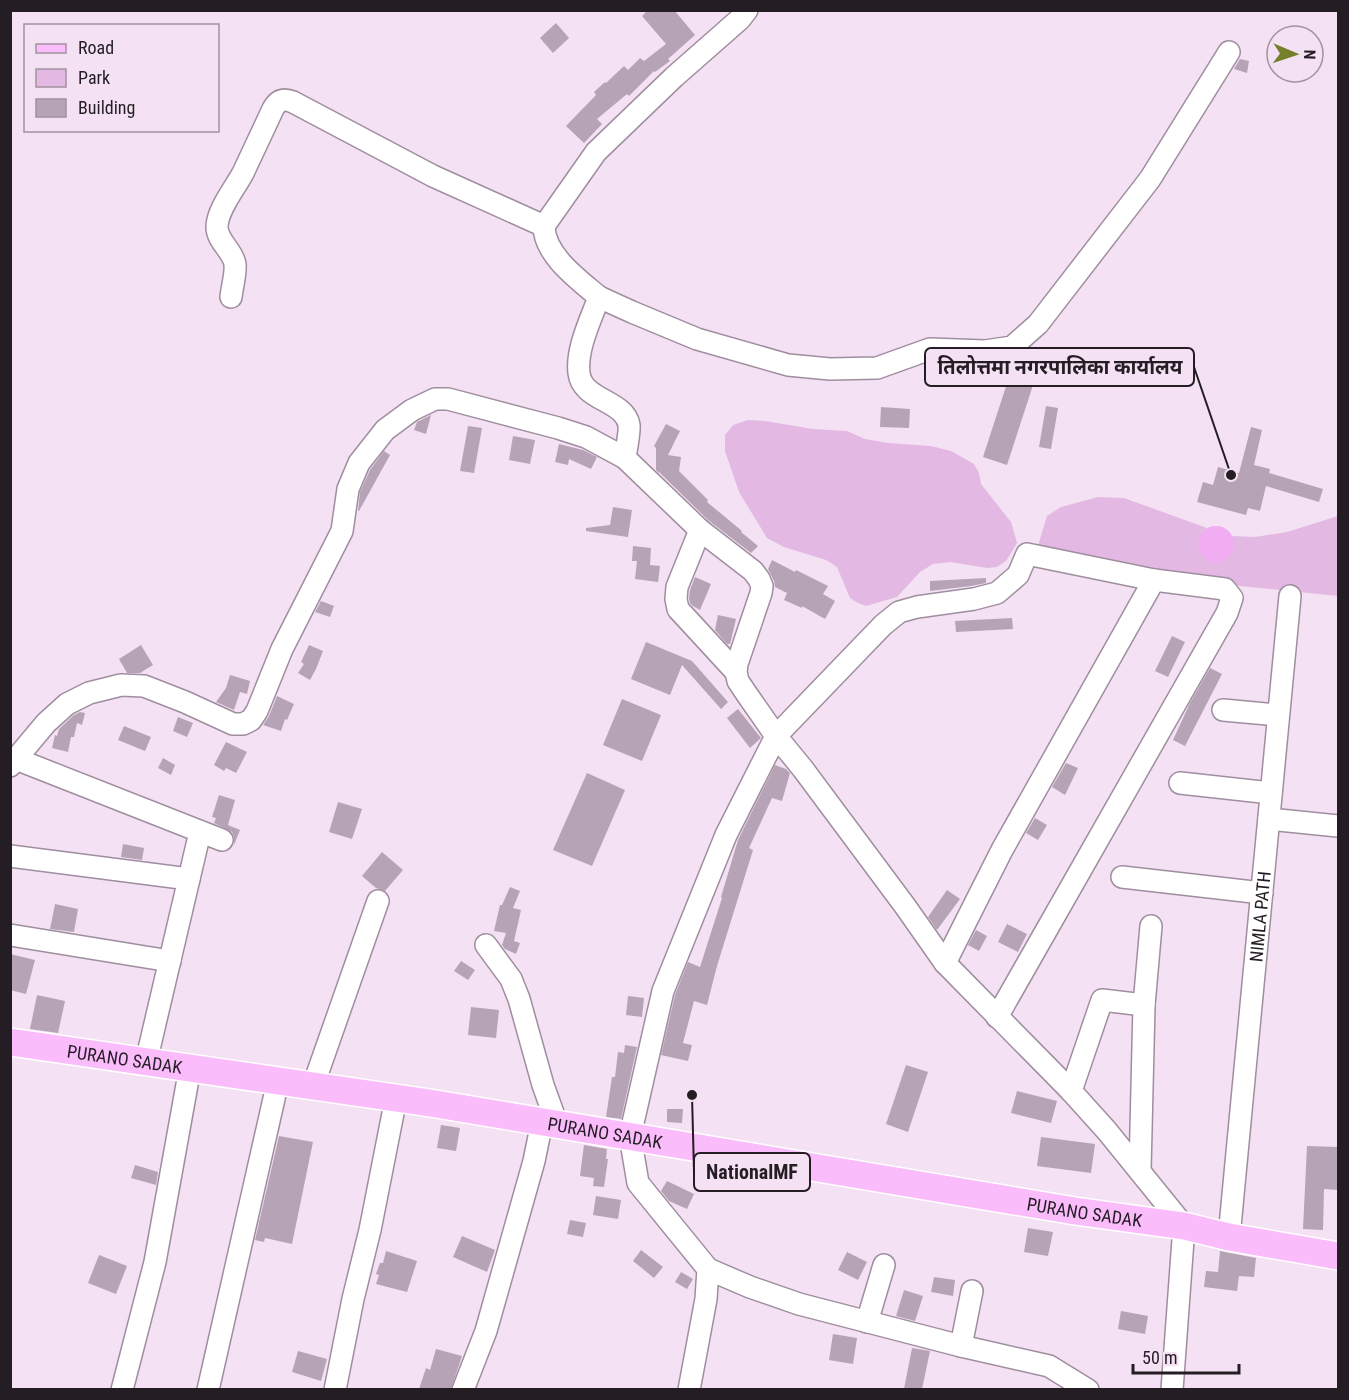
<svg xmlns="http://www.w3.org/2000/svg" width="1349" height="1400" viewBox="0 0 1349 1400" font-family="'Roboto Condensed','Noto Sans Devanagari',sans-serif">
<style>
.green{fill:#e3b9e3}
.water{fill:#f0adf1}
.building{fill:#b6a4b6}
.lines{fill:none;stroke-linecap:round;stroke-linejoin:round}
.minor-casing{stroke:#9f8e9f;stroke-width:24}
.major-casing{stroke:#fff;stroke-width:30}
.minor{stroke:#fff;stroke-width:21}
.major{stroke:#fabcfb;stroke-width:27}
.labels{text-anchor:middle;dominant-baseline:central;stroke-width:4.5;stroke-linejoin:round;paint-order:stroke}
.street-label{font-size:18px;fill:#241d24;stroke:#f4e1f3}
.leader{fill:none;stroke:#241d24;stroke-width:2}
.callout-dot{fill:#241d24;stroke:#f4e1f3;stroke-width:2}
.callout{fill:#f4e1f3;stroke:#241d24;stroke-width:2}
.callout-label{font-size:20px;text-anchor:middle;font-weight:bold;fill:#241d24}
</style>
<rect width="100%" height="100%" fill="#f4e1f3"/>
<g class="green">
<path d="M748,420l17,1 48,8 34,2 18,8 23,4 43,3 20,5 23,13 5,9 2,11 30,38 6,21 -11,18 -9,6 -10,1 -37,-6 -17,2 -13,8 -23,25 -31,9 -8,-3 -8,-5 -13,-31 -11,-7 -42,-13 -17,-9 -28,-46 -14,-41v-16l8,-10z"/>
<path d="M1098,497l26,1 83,30 -5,4 31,9 -1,-5 23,1 32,-5 51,-16v80l-98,-10 -203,-37 10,-33 14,-9z"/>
</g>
<circle class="water" cx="1216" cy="544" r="18"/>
<g class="building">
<path d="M648,10h26l21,25 -27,24 2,2 -15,11 -1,-1 -25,25 -2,-2 -30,25 5,5 -18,19 -18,-17 30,-31 -2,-3 11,-10 1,1 18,-17 4,4 12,-12 4,3 22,-17 -24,-28z"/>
<path d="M556,23l13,15 -16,15 -13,-15z"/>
<path d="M1240,59l9,2 -2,12 -13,-4z"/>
<path d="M1011,371l24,8 -28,86 -24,-8z"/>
<path d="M1046,406l12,2 -7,41 -12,-2z"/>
<path d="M881,407l29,2 -1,19 -29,-1z"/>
<path d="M431,415l-5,19 -12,-4 3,-8z"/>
<path d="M666,424l14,7 -12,24 13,2 -2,14 29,29 -1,2 35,29 -1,1 17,14 -7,7 -43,-33 -48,-47v-2l-1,2 -3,-3v-22l-2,-2z"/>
<path d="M468,426l14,2 -8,45 -14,-2z"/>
<path d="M1251,427l11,3 -8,35 16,4 -1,4 54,16 -4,13 -53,-16 -6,25 -12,-3 -2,7 -49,-13 6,-20 10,3 5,-18 21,6z"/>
<path d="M513,436l22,4 -5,24 -21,-4z"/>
<path d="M559,444l24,6 14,7 -6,12 -22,-10 -1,6 -13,-3z"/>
<path d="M384,451l6,4 -31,56h-1l2,-19 10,-22z"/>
<path d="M613,507l19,3 -4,27 -42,-6v-3l24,-3z"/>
<path d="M633,546l18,2 -1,17 10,1 -2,16 -23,-3 2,-18h-5z"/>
<path d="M772,560l23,12 1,-2 32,16 -5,8 12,7 -10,18 -23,-13v2l-18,-8 3,-7 -12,-6 -1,-6 -6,-12z"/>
<path d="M695,577l16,7 -11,26 -7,-4 -3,-3 -1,-5 1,-8z"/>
<path d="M986,578v5l-15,3 -41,5v-10z"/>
<path d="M321,601l13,5 -4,11 -15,-5z"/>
<path d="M718,615l18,4 -6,25h-3l-12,-14z"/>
<path d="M1012,618l1,11 -57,3 -1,-11z"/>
<path d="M1172,636l13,6 -17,35 -13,-6z"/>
<path d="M646,642l46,19 36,41 -7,7 -39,-44 -12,30 -39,-16z"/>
<path d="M141,645l12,20 -13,8h-13l-8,-14z"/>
<path d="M309,645l14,6 -7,18 -6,11 -12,-7 6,-9 -3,-2z"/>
<path d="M1210,668l12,6 -37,72 -12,-6 17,-37z"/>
<path d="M230,675l20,6 -3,13 -7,-2 -6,18 -18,-8 10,-14z"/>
<path d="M277,696l17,8 -7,16 -2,-1 -4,12 -18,-6 6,-9z"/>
<path d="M622,699l39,16 -19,46 -39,-16z"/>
<path d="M738,709l23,29 -11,10 -23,-30z"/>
<path d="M80,712l5,1 -3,12 -5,-2 -3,14h-3l-3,15 -16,-4 3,-13 2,1 2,-7 15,-14z"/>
<path d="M178,717l15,6 -6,14 -14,-6z"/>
<path d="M124,726l27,11 -6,14 -27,-11z"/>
<path d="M226,742l21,10 -11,21 -10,-5 -2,3 -10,-6z"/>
<path d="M163,758l12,7 -4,10 -13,-7z"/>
<path d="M1066,763l12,5 -13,27 -13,-8z"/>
<path d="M775,765l11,4 4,4 -8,28 -10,-3 -23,50 4,2 -36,116 -10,39 -13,-4 -11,42 9,2 -4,16 -27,-6 14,-60 13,-33 12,5 22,-69 -1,-1 17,-57z"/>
<path d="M587,773l38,17 -33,76 -39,-16z"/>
<path d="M219,795l16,5 -7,25 12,5 -6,15v-7l-2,-6 -18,-9 2,-5 -4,-1z"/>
<path d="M338,802l24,7 -10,30 -23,-7z"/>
<path d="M1035,818l12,7 -9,15 -12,-7z"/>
<path d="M123,844l21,4 -2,12 -21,-3z"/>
<path d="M382,852l21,18 -18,21 -9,-3 -14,-12z"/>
<path d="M510,887l10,4 -7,17 8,2 -7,31 6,2 -4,11 -11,-5 -3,-4 4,-12 -12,-2 6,-26h2z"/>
<path d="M947,890l13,9 -23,31 -9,-13z"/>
<path d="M55,904l23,5 -4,23 -24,-3z"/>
<path d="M1007,924l20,10 -9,18 -20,-10z"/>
<path d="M976,930l11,6 -8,15 -11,-6z"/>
<path d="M10,954l25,6 -9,34 -16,-4z"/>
<path d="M461,961l14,9 -7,10 -14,-9z"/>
<path d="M37,995l28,6 -7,32 -28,-4z"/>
<path d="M628,996l16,2 -2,19 -16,-2z"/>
<path d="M471,1007l28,3 -3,28 -28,-3z"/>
<path d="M625,1045l12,2 -16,72 -15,-2 6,-40h3l3,-25 6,1z"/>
<path d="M906,1065l22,7 -20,60 -22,-8z"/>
<path d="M1017,1091l40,10 -6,22 -40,-10z"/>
<path d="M667,1109h16l-1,14 -15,-1z"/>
<path d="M441,1125l19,3 -4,23 -19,-3z"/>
<path d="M279,1136l34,6 -21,102 -27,-6 -1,4 -9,-2z"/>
<path d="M1041,1137l54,7 -4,29 -54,-7z"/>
<path d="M584,1145l23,4 -1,10h2l-4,28 -11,-1 1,-8 -14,-2z"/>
<path d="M1307,1146l31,1v43l-14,-1 -1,41 -20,-1z"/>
<path d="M135,1165l23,7 -2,13 -25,-7z"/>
<path d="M667,1181l27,13 -7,15 -18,-8 -8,-10z"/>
<path d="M596,1196l25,4 -3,19 -25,-4z"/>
<path d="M570,1220l16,3 -3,14 -16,-3z"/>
<path d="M1028,1228l25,4 -5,24 -24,-4z"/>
<path d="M462,1236l33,14 -8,22 -34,-15z"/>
<path d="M641,1250l22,17 -9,11 -21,-17z"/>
<path d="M386,1251l31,10 -10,31 -31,-8 3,-9 -3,-1 4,-11h3z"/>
<path d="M1220,1251l36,7 -2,19 -15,-1 -2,15 -33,-4 2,-16 12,1z"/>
<path d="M847,1252l20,10 -9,18 -20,-10z"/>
<path d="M99,1255l28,11 -11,28 -28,-11z"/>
<path d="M681,1272l12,7 -6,10 -12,-7z"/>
<path d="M934,1277l21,3 -2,16 -22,-4z"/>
<path d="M904,1290l19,6 -8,25 -19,-5z"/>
<path d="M1121,1311l27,5 -3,18 -27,-5z"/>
<path d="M833,1334l24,4 -4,26 -24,-4z"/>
<path d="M912,1348l18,3 -8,38h-18z"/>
<path d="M436,1349l26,7 -11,33h-32l7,-21 4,2z"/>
<path d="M298,1351l29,8 -6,22 -29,-9z"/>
</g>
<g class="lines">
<g class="minor-casing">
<g id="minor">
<path d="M231,297c1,-10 5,-23 4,-33 -2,-13 -18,-23 -18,-37 0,-17 18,-39 26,-54 10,-21 20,-43 30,-64 5,-9 10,-11 20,-7l140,74 111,50"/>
<path d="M599,297l33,15 65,27 91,26 42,4 47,-1 53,-19 55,2 27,-4 26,-23 112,-145 79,-127"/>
<path d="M625,458c1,-9 5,-25 4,-33 -4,-25 -47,-24 -50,-52 -3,-24 12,-54 20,-76 -20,-17 -55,-42 -55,-71l52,-74 78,-75 66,-58 7,-9"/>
<path d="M700,530l-23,57 -1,12 2,10 58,63"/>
<path d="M1223,710l55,5"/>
<path d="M16,759l206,81"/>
<path d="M10,766l36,-43 21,-19 22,-11 32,-8 23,1 41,16 48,22h10l8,-4 6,-9 25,-62 60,-118 6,-42 11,-26 26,-33 27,-20 23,-11h13l110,29 28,9 39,21 75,72 53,41 6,8 3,7 -1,7 -24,71 -1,8 2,9 8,12 30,43 27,33 102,137 40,57 126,128 36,40 77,95 -12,164"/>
<path d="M1180,783l91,10"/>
<path d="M1269,819l69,7"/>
<path d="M10,856l179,23"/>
<path d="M1122,877l140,16"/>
<path d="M10,935l160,26"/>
<path d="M486,945l25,34 8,20 24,86 14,39"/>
<path d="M945,963l57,-113 152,-270"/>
<path d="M146,1062l54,-230"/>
<path d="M313,1086l65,-185"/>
<path d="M1071,1091l31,-91 42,5"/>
<path d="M1140,1171l4,-166 7,-79"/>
<path id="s1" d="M1229,1237l61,-641"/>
<path d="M708,1269l42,18 49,17 162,42 88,20 39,24"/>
<path d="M867,1322l17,-57"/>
<path d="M961,1346l11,-55"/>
<path d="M122,1390l33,-128 35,-194"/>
<path d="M208,1390l70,-309"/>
<path d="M335,1390l18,-91 17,-69 26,-132"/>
<path d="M463,1390l23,-59 48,-170 8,-39"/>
<path d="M689,1390l17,-91 2,-30 -70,-86 -8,-47 33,-145 63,-156 50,-99 107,-111 16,-13 18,-5 57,-8 23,-6 21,-18 9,-21 127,26 71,9 7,9 -5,15 -230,404"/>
</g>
</g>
<g class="major-casing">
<g id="major">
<path id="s2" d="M10,1042l420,61 645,108 109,15 45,11 109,19"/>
</g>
</g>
<use href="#minor" class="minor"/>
<use href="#major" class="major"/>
</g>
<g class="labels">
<g class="street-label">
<text stroke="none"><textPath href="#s1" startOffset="322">NIMLA PATH</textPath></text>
<text stroke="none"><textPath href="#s2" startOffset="116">PURANO SADAK</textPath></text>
<text stroke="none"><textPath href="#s2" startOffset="602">PURANO SADAK</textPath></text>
<text stroke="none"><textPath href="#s2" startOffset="1088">PURANO SADAK</textPath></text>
</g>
</g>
<path class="leader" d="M1231 475L1194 367M692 1095L694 1172"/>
<g class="callout-dot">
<circle cx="1231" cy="475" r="6"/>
<circle cx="692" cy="1095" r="6"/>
</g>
<g class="callout">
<rect x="925" y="348" width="269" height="38" rx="6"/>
<rect x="694" y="1153" width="116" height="38" rx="6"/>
</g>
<g class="callout-label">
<text x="1060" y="374">तिलोत्तमा नगरपालिका कार्यालय</text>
<text x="752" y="1179">NationalMF</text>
</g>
<rect width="1349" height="1400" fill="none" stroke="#241d24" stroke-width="24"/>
<rect x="24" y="24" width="195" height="108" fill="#f4e1f3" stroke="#a193a0" stroke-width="1.5"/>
<rect x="36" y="44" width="30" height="9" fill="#fabcfb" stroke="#a193a0" stroke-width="1.5"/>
<text x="78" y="54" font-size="18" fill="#241d24">Road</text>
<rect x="36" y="69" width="30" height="18" fill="#e3b9e3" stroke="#a193a0" stroke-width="1.5"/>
<text x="78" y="84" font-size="18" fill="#241d24">Park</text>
<rect x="36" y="99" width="30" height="18" fill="#b6a4b6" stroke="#a193a0" stroke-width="1.5"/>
<text x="78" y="114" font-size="18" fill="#241d24">Building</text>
<g transform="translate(1295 54) rotate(92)"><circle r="28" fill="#f4e1f3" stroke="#a193a0" stroke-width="1.5"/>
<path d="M0-4.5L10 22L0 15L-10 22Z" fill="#75802c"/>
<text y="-9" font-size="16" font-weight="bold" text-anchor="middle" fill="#241d24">N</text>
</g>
<path d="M1133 1364v9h106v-9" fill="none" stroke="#241d24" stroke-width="3"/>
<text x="1142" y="1364" font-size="18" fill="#241d24" stroke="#f4e1f3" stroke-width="4.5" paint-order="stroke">50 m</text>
</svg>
